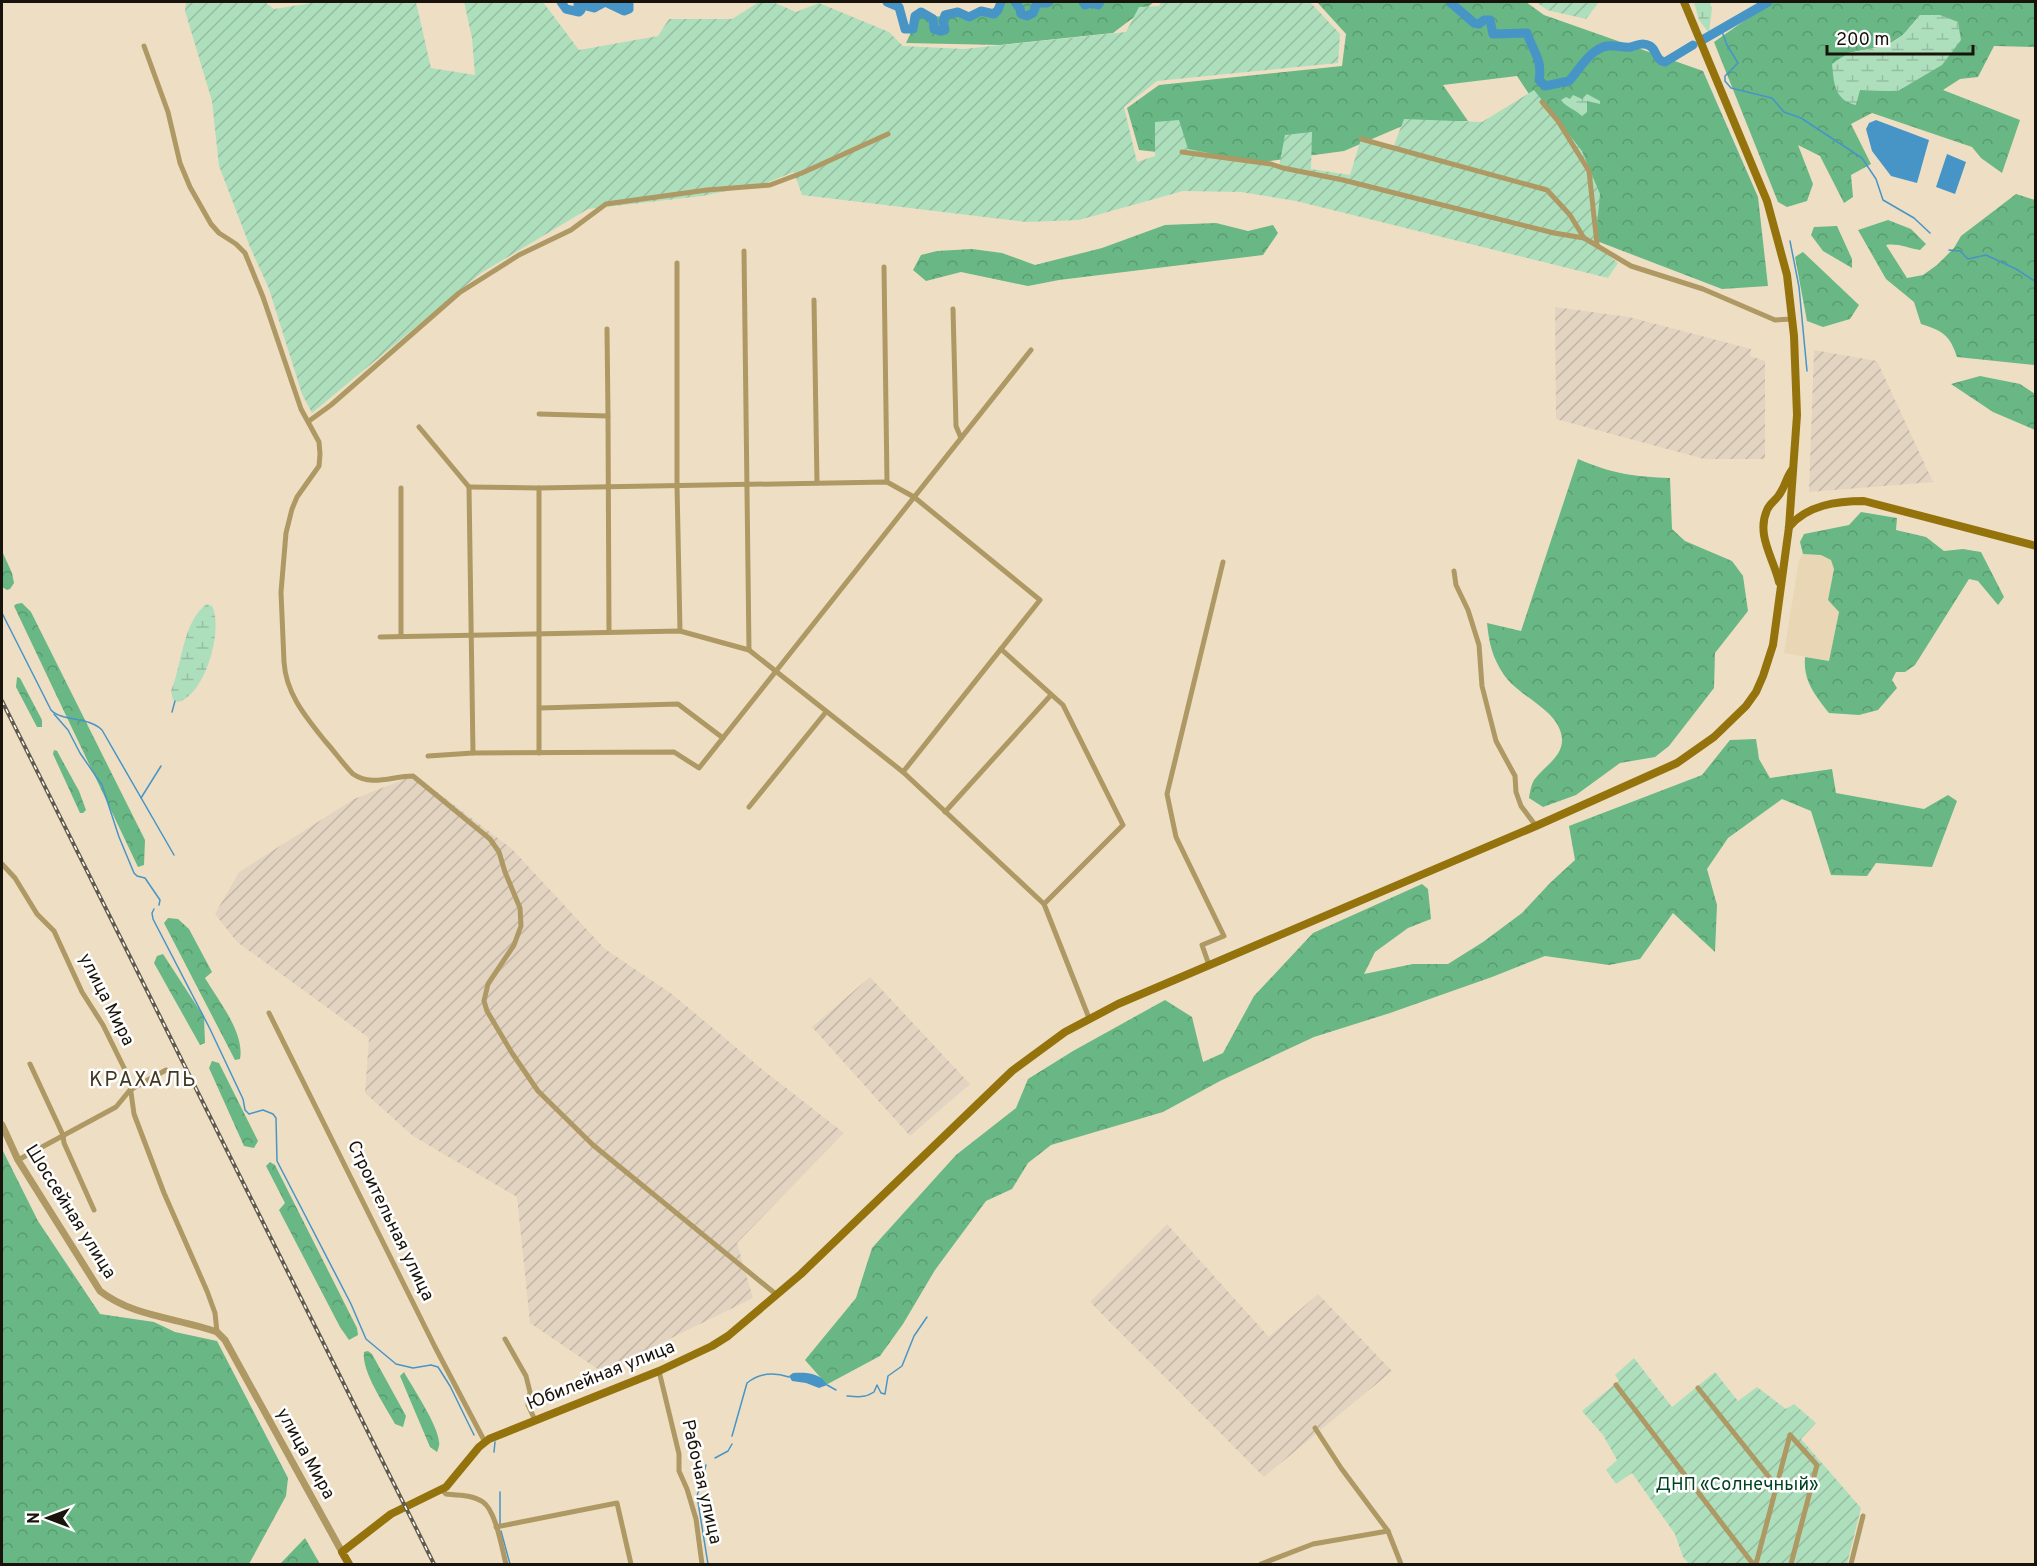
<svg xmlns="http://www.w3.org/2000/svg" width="2037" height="1566" viewBox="0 0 2037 1566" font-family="Overpass,sans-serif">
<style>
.built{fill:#e8d6b4}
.industrial{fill:url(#industrial-furrows)}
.forest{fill:url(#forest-crowns);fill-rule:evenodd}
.wetland{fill:url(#wetland-marsh)}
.garden{fill:url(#garden-furrows)}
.water{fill:#4795c7}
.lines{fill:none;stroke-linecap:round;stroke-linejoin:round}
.stream{stroke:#4795c7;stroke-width:1.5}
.river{stroke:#4795c7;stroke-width:9}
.minor{stroke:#ae9863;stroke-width:5}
.tertiary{stroke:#ae9863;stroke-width:7}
.secondary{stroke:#94730c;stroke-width:8}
.rail-casing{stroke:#625a4b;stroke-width:4}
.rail{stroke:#fff;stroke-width:1.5;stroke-dasharray:4.5;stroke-linecap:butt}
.labels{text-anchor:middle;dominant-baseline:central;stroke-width:5;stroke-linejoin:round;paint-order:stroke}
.street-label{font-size:18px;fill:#19140b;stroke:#fff}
.park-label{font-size:18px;fill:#004222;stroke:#fff}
.quarter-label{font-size:21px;letter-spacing:1.5px;fill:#433821;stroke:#fff}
</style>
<defs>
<pattern id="industrial-furrows" width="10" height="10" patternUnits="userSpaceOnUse" patternTransform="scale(1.5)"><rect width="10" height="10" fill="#e3d4c2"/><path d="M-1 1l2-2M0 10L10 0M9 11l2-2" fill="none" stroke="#c2b5a5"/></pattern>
<pattern id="forest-crowns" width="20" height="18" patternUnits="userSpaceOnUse" patternTransform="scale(1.5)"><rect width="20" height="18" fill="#68b784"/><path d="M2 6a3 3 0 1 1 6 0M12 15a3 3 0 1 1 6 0" fill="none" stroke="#5a9c71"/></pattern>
<pattern id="wetland-marsh" width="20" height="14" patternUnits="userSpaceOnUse" patternTransform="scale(1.5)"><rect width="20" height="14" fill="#aedfbd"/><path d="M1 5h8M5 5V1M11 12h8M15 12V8" fill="none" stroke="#95bea1"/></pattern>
<pattern id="garden-furrows" width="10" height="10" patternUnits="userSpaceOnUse" patternTransform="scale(1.5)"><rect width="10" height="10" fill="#aedfbd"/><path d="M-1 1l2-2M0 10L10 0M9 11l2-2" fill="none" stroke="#95bea1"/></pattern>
</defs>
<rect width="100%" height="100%" fill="#eedfc4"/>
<path class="built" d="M1803,554l18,1 10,5 3,9 -6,31 11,12 -10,49 -45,-8 15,-93z"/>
<g class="industrial">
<path d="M1555,307l74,10 122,32 -1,7 15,5v98h-61l-148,-40z"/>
<path d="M1814,350l63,11 56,121 -124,10z"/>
<path d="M415,775l97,74 93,100 67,45 91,76 81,63 -107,110 16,55 -151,74 -72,-49 -13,-126 -104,-61 -48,-43 4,-55 -132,-96 -22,-28 24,-42 115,-73z"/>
<path d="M870,977l100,107 -60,52 -98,-109z"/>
<path d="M1167,1224l102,113 49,-43 74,77 -128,106 -174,-175z"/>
</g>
<g class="forest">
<path d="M1001,2h153l-41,31 -113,12 -94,-2 12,-26 67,-2z"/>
<path d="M1317,2h209l18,13 159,56 55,126 10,89 -46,3 -133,-51 7,-43 -79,-119 -74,9 25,36 -61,3 -63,27 -89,12 -116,-13 -12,-42 32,-23 183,-19 4,-32z"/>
<path d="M1771,2h264v45l-41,-1 -16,31 -18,2 -17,11 77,30 -18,53 -21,-15 -9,-11 -100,-34 -21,11 20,40 -20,11 2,22 -9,6 -24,-47 -22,-11 15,39 -6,17 -20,6 -9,-5 -64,-160zM1920,15l-22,76 -38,-1 -13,-37 39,-7 17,-11z"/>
<path d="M2016,194l19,6v165l-78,-8c-7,-22 -14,-26 -36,-33l-7,-22 -28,-23 -28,-49 30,-10 23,9 15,15 -6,6c-13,-2 -22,-7 -34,-5l21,33 16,-3 14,-10 17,-17 7,-12z"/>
<path d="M1216,223l32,8 25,-6 5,8 -15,22 -204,25 -31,6 -67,-14 -35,9 -13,-11 8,-15 16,-4 35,-2 30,4 33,12 67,-17 63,-23z"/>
<path d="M1837,226l15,33v9l-29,-17 -12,-16 3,-8z"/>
<path d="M1803,252l56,53 -9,14 -27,8 -16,-6 -12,-64z"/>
<path d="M1980,376l40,8 15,10v36l-42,-18 -42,-28z"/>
<path d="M1578,459c32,14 57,18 92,19l2,51 13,12 47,20 11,15 5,35 -33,42 -1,35 -45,58 -14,11 -35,6 -44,32 -33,12 -14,-9c1,-6 2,-13 5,-18 9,-13 29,-23 28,-41 -2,-29 -42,-41 -58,-64 -12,-18 -15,-32 -17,-52l34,8z"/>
<path d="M1861,512l36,6 -1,12 30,7 18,14 19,-2 18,3 23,45 -6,8 -20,-24 -9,-2 -54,86 -10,7h-9l-4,8 5,8 -19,22 -19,5 -30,-2c-14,-18 -26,-32 -24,-56l24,4 10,-49 -11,-12 6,-31 -3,-9 -10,-5 -18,-1 -3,-12 4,-8 45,-9z"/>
<path d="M2,551l10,22 2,10 -4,6 -3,1 -5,-3z"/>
<path d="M22,603l9,9 114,228 -1,25 -6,2 -124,-261 2,-2z"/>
<path d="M17,677l3,1 22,42v7h-5l-21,-40z"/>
<path d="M1756,739l3,20 11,19 62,-9 4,24 88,16 24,-14 9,6 -25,66 -56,-4 -9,13 -36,-1 -20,-64 -29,-12 -54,39 -21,31 10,36 -2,47 -42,-39 -33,46 -31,6 -64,-9 -53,21 -102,36 -76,24 -94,44 -57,31 -112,33 -23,18 -16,26 -26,12 -51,69 -32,54 -23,32 -56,30 -4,-9 -15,-17 51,-62 16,-50 84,-93 60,-47 12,-29 45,-28 92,-51 27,17 11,45 20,-9 31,-57 59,-63 109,-49 6,5 3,30 -23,9 -33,24 -11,22 49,-10h35l35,-22 39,-29 29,-31 24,-22 -6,-34 133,-51 28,-35z"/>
<path d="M54,750l3,1 22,40 7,19 -3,3h-3l-27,-59z"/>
<path d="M168,918l10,1 11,10 23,43 -7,6c13,22 40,55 35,81l-5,1 -71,-137z"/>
<path d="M163,954l41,63 1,26 -5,2 -46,-82 3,-7z"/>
<path d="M212,1061l7,2 39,78 -4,7 -10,-2 -35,-78z"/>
<path d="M2,1149l36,72 62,93 54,8 21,10 42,9 71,137 -2,18 -37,68h-247z"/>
<path d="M270,1162l5,3 82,163 1,7 -9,5 -9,-13 -61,-117 6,-7 -19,-37z"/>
<path d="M368,1351l4,3 34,62 -3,11 -8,-3c-9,-17 -34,-53 -31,-72z"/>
<path d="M404,1372c9,16 34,53 35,70 1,2 -1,8 -2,10l-7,-5 -30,-71z"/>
<path d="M305,1538l15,26h-40z"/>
</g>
<g class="wetland">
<path d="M1694,2h16l2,7 -3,24 -10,-13z"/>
<path d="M1920,15h20l18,7 3,18 -19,25 -44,26 -38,-1 -4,15c-22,-5 -22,-22 -24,-41 24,-18 29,-11 53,-18 14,-5 26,-19 35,-31z"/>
<path d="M1587,94l13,7v3l-13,-3v11l-5,4c-7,-7 -15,-8 -21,-16l5,-3 4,2 3,-4 9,4z"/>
<path d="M207,604l5,2c12,23 -7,90 -34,96l-5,-2 -2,-9c11,-26 12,-71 36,-87z"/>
</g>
<g class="garden">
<path d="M186,2h79l9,7 44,-7h98l15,66 44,7 -3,-37 -8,-36h79l36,48 79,-14 11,-17h63l27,-17h14l23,10 23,-9 70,29 14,14 61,3 162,-17 13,-25 20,-1 2,-4h149l30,32 -2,29 -181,18 -33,26 13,55 18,-6v-34l24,-2 9,29 91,18 6,-32 27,-3 -1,37 39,6 11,-36 32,9 11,-29 78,3 52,-32 48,61 18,43 -5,51 23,18 -10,15 -312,-77 -55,-9 -58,-1 -104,29 -53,2 -224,-27 -8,-23 -28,11 -64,13 -114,13 -107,64 -169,140 -10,-19 -33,-105 -19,-42 -31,-81 -7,-65 -27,-90z"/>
<path d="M1536,2h63l-13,17 -39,-9z"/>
<path d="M1634,1358l38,49 43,-35 23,29 19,-14 29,22 8,-5 22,19 -15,16 60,69 -14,56h-158l-6,-7 -8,-23 -43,-61 -16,11 -10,-14 11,-10 -14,-25 -21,-24 37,-30 -4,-6z"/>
</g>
<g class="water">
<path d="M1876,120l53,20 -12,43 -26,-7 -19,-25 -6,-22 3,-6z"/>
<path d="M1947,154l19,8 -11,32 -19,-7z"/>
<path d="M793,1373c13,-1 28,0 34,12l-8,3 -13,-5 -14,-2 -3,-5z"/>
</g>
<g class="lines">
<g class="stream">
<path d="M1721,29l6,16 11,18 -13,13v5l6,7 41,10 12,14 17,6 61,40 14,21 7,21 31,18 16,15"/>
<path d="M1790,241l9,46 8,84"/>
<path d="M1949,250l11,1 8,8 18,-4 30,14 20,13"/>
<path d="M2,613l49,97c11,12 37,6 51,20l72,125"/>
<path d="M172,712l3,-11"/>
<path d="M54,714l14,16 12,23 22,32 17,52 15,36 3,3 8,2 15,22 -1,5"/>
<path d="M141,798l20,-32"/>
<path d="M154,909l-2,4 1,6 57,110 33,70 2,11 4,4 14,-4 10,4 3,4 1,43 74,143 15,35 30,25 17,4 18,-3 7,2 12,19 24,49"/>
<path d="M827,1385l9,5"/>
<path d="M847,1396c10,1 18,2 27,-4l3,-7 4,8 4,1 3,-18 14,-10 12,-30 13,-19"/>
<path d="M732,1436l15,-53c12,-10 27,-11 42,-6"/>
<path d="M494,1452l1,-10"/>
<path d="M715,1458l13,-7 4,-7"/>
<path d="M706,1465l-9,31 11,68"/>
<path d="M500,1524v-32"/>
<path d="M501,1531l9,33"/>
</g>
<g class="river">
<path d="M561,2l5,7 13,3 2,-2 -3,-4v-2l16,4 11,-6 19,9 5,-2v-5l-9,-2"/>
<path d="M887,2l12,5 6,22h8l2,-13 6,-4 12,7 1,10 6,2 5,-1 -2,-9 2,-6 13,-3 11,5 12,-6 13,3 4,-4 3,-8"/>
<path d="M1015,2l5,7 1,5 6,2 6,-3 4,-10h10l2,-1"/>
<path d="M1083,2l2,3 6,-2 7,2 2,-3"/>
<path d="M1450,2l24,21 5,1 5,-4h6l3,14 34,-1c5,17 16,26 12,47l6,6 24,-5c10,-11 21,-32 38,-35 8,-1 17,2 24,1 6,-2 12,-5 19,-1 7,4 5,14 15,16l28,-17"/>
<path d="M1704,39l64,-37"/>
</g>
<g class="minor">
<path d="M144,46l24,66 12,51 10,24 21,37 8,9 17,11 9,9 18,44 38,112 18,33 1,12 -1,12 -22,31 -5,12 -6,24 -5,59 3,70c2,32 22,55 41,79 10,11 18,23 28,33 19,13 39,2 60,2l77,63 9,13 6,20 15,36 1,18 -7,19 -26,39 -4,17 3,10 25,42 26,38 55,54 184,150"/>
<path d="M1542,102l16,19 31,50 8,73"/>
<path d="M1361,139l186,51 23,25 14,23"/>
<path d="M1182,152l89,12 12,4 60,12 211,53 30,5 47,28 72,23 72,31 17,-1"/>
<path d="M744,251l5,399"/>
<path d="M677,263v222l3,146"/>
<path d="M884,267l3,215"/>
<path d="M814,300l3,183"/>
<path d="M953,309l3,117 5,12"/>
<path d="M607,329l1,87"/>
<path d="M539,414l69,2 1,216"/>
<path d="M309,421l22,-16 128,-112 60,-38 52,-25 35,-26 101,-14 63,-5 32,-12 86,-39"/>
<path d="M419,427l50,60 4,266"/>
<path d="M469,487l70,1 348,-6 27,15 126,103 -137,172"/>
<path d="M401,488v148"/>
<path d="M539,488v265"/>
<path d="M1454,571l2,14 12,25 11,35 3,41 14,55 19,35 1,16 5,14 15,20"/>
<path d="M380,637l300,-6 69,19 154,122 141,132 45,114"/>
<path d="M1001,649l62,56 60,120 -79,79"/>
<path d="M540,708l138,-4 45,34"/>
<path d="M428,756l45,-3 201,-1 25,16 332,-418"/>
<path d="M749,807l77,-95"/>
<path d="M945,812l106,-117"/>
<path d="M2,864l13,14 22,36 17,17 28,61 21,33 26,53 5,36 30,79 43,98 8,22 2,19"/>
<path d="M1209,965l-7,-20 22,-9 -48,-99 -9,-43 56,-232"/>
<path d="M269,1013l166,334 50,95"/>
<path d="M30,1064l33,71 1,8 30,67"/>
<path d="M18,1160l98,-53 14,-17 36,-20"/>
<path d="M505,1339l21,37 4,16 -2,13 7,15"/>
<path d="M659,1371l20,83v17l8,18 9,30 6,45"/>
<path d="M1616,1385l137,179"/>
<path d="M1698,1388l79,99"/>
<path d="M1315,1428l26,40 47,63 13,33"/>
<path d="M1790,1435l27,30 -26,99"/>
<path d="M442,1490l4,4c12,1 27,1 37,8 13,9 19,47 23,62"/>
<path d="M496,1527l121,-24 14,61"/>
<path d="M1261,1564l52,-20 75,-13"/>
<path d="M1756,1564l34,-129"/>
<path d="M1851,1564l12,-48"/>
</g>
<path class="tertiary" d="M2,1125l16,35 82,131c33,26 79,27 117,41l8,8 117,212"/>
<g class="secondary">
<path d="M1789,527c18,-22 48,-26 75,-26l172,45"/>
<path d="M1779,582c-6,-25 -23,-47 -12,-72 3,-7 9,-10 12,-15 6,-8 7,-17 13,-25"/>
<path d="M349,1564l-7,-12 49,-38 55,-27 33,-40 10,-8 170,-68 53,-25 16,-10 73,-62 211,-203 53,-39 53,-28 418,-178 141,-63 37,-26 32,-31 10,-14 7,-16 10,-31 16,-118 8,-112 -3,-79 -7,-61 -20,-74 -83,-199"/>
</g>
<g class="rail-casing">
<path id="rail" d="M2,701l432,863"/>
</g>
<use href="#rail" class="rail"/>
</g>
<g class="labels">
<g class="street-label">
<text transform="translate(106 1000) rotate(63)">улица Мира</text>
<text transform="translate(70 1212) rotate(58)">Шоссейная улица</text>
<text transform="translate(390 1221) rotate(64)">Строительная улица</text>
<text transform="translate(601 1376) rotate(-22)">Юбилейная улица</text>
<text transform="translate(305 1454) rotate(61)">улица Мира</text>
<text transform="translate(701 1482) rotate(77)">Рабочая улица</text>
</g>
<g class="park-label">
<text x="1737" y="1485">ДНП «Солнечный»</text>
</g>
<g class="quarter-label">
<text x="143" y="1080">КРАХАЛЬ</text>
</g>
</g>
<rect width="2037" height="1566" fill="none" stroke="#19140b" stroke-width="6"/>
<g transform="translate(48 1518) rotate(270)" stroke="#ffffff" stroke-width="4.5" paint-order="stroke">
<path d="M0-4.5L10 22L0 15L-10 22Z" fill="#19140b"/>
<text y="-9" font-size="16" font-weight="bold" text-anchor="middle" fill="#19140b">N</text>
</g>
<path d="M1827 45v9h146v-9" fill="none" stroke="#19140b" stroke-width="3"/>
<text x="1836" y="45" font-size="18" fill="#19140b" stroke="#ffffff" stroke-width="4.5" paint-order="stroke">200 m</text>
</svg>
